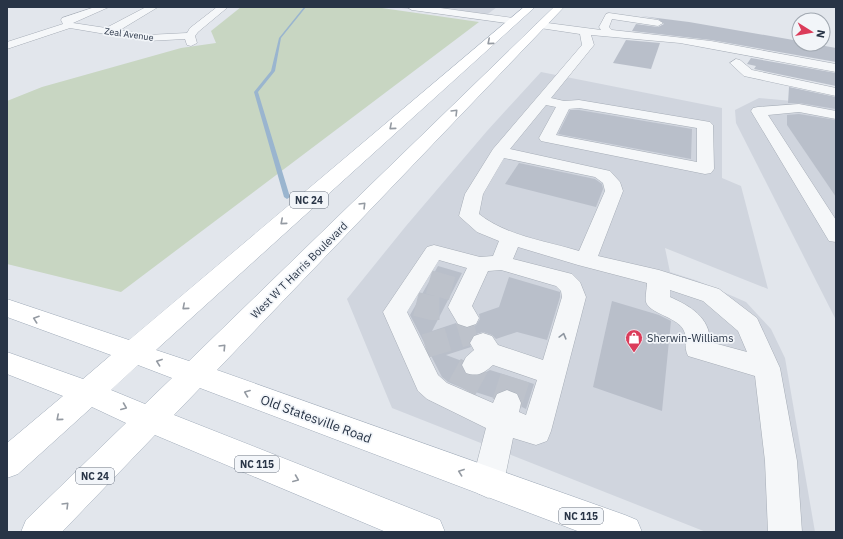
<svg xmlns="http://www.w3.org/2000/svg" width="843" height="539" viewBox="0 0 843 539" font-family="'IBM Plex Sans',sans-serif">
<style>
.built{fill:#d0d5de}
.green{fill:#c8d6c2}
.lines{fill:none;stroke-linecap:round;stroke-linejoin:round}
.stream{fill:#9ab5cf;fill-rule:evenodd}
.building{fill:#b9bfca}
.minor-tunnel-far1{stroke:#bdc2cb;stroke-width:24;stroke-dasharray:24 12;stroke-linecap:butt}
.minor-tunnel{stroke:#bdc2cb;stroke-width:30;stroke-dasharray:30 16;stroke-linecap:butt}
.minor-casing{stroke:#a6adb7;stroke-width:1}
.major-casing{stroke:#a0abb9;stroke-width:1}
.minor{fill:#f5f7f9;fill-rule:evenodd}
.major{fill:#fff;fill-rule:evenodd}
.oneway{stroke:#949aa2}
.oneway2{stroke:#8e96a0}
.labels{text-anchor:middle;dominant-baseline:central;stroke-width:3.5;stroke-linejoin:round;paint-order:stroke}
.far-street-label{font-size:9px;fill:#283446;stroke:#f2f5f9}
.shield{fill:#f2f5f9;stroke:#656e7c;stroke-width:1}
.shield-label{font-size:10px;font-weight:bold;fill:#283446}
.street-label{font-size:11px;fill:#283446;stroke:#f2f5f9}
.poi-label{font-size:11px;fill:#283446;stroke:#f2f5f9;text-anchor:start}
.near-street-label{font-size:13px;fill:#283446;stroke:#f2f5f9}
</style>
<rect width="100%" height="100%" fill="#e2e6ec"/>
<g class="built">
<path d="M395,7h102l-17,13z"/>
<path d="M541,72l181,36v70l19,8 27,103 -103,-41 5,24 28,9 48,21 25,27 14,29 30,174h-109l-314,-124 -45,-109 59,-73 81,-95z"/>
<path d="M759,98l77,7v215l-100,-197 -1,-13z"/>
</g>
<path class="green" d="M241,7h134l104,15 -358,270 -114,-28v-163l35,-14 139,-39 35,-5 -5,-12z"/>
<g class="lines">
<path class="stream" d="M304,7h2l-25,31 -6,33 -17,21 32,105 -3,2 -3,-2 -30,-105 17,-21 8,-33z"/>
</g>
<g class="building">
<path d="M641,16l48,6 110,19v3h15l22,4v14l-125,-22 -79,-9 4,-7 22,3 6,-3 -6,-5z"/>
<path d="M626,40l34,3 -9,26 -38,-6z"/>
<path d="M751,58l85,15v13l-82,-17 2,-3 -9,-2z"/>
<path d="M789,87l47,10v12l-37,-6h-11z"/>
<path d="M570,110h9l113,19 -1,30 -133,-25z"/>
<path d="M799,114l37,6v77l-49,-72v-10z"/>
<path d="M519,163l76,16 7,5 1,5 -7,18 -91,-23z"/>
<path d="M438,266l24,7 -30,58 24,-8 2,2 9,3 9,-3 4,-6 -1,-5 20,-7 10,-30 51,15v5l-13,43 -30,-8 -21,7 -4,-4 -9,-3 -10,3 -4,7 2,5 -25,8 16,6 -1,5 5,8 12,2 12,-6 44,14 -8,25 -4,-2v-5l-4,-9 -10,-4 -12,4 -2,5 -34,-11 -12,-5 -6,-5 -32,-62z"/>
<path d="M612,301l47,14 12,6 -9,90 -69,-24z"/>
</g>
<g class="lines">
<g class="minor-tunnel-far1">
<path d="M429,282l25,7"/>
<path d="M416,304l16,4h12"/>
<path d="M425,346l51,-15"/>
<path d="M474,367l1,-2"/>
</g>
<g class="minor-tunnel">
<path d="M462,388l12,-22"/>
<path d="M507,403l8,-25"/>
</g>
<g class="minor-casing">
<g id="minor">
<path d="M95,7h14l-36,16 33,5 40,-21h12l-38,23 27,5 40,-2 3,-5 27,-21h11l-30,25 -3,4 2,7 -6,3 -4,-1 -2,-6 -38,2 -77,-13 -63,21v-7l56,-18 -2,-4 1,-2z"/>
<path d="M407,7h26l80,11 5,3 -5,3 -101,-14z"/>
<path d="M609,13l49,7 5,3 -5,3 -46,-7 -3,8 3,3 99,11 125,23v8l-156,-29 -89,-8 3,10 -43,53 13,3 15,-1 131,22 3,3 1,44 -3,4 -6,1 -164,-33 -2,-3 17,-31 -10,-2 -36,44 100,22 10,11 3,9 -25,65 61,14 60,19 38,29 23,50 17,93 5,71h-34l-3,-71 -10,-85 -67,-20c-5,-10 0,-19 -5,-27 -7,-12 -34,-16 -37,-27 -1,-6 1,-14 1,-19l-69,-18 -60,-18 -5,12 59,15 8,8 6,15 -35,134 -4,10 -11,4 -23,-7 -9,44 -5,11 -11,5 -11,-5 -5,-11 14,-54 -59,-29 -9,-8 -35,-79 44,-65 7,-2 46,12 13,-1 6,-15 -22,-9 -18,-16 6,-22 28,-45 89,-104 -2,-11 -40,-6 -5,-3 5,-3 61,8 -2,-3 7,-13zM579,108l118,20v34l-141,-27 13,-26zM504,158l91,19 8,6 2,8 -26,60c-33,-10 -72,-15 -100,-37l4,-20zM439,260l28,8 -19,39 10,17 9,3 9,-3 3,-6 -7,-12 16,-35 13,-1 55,16 5,5 1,6 -19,63 -45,-15 -6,-9 -9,-3 -9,3 -4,7 4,7 -8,7 -4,8 4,8c12,4 18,0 27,-8l44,15 -11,35 -7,-3 2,-9 -4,-9 -10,-4 -10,4 -4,9 -46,-20 -9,-8 -31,-63zM670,290l33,11 35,30 9,21 -37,-10c0,-25 -20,-36 -40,-45z"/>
<path d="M736,59l4,1 12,10 84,18v8l-92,-20 -14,-13z"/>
<path d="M799,104l37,7v8l-37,-7 -31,3 68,105v22l-7,-1 -78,-130 2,-3 5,-1z"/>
</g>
</g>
<g class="major-casing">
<path id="major" d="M524,7h11l-379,343 33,11 365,-354h10l-347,363 408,145 12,5 5,12h-62l-380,-144 -26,27 266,105 5,12h-59l-231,-97 -93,97h-41l5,-12 100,-97 -34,-16 -74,67 -11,4v-35l56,-47 -56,-22v-22l76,27 28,-24 -104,-38v-18l122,41zM138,365l34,13 -27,26 -34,-14z"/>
</g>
<use href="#minor" class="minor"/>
<use href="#major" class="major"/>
</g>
<defs><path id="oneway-chevron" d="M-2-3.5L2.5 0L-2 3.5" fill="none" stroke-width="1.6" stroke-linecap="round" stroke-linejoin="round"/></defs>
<g class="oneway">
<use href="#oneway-chevron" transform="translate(490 42) rotate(139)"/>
<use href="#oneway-chevron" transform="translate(455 112) rotate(-45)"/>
<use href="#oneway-chevron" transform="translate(392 127) rotate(139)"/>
<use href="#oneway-chevron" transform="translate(363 205) rotate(-45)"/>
<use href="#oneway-chevron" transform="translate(283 222) rotate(139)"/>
<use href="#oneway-chevron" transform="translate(185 307) rotate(139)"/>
<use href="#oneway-chevron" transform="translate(36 319) rotate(-161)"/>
<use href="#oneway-chevron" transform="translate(223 347) rotate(-46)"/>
<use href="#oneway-chevron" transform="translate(159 362) rotate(-160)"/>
<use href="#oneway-chevron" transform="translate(247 393) rotate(-159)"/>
<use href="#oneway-chevron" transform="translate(124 407) rotate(22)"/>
<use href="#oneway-chevron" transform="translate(59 418) rotate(139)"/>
<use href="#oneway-chevron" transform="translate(461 472) rotate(-160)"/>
<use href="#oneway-chevron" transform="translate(296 479) rotate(22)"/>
<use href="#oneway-chevron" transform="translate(66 505) rotate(-45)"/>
</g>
<use class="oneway2" href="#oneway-chevron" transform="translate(563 336) rotate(-75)"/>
<defs>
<g id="shop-pin" transform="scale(0.9)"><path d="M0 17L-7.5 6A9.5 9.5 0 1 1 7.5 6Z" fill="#db3c5a" stroke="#f2f5f9"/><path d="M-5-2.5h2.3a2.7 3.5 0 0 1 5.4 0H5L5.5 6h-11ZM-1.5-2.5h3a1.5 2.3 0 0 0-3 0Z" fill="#fff"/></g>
</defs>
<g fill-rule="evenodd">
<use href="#shop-pin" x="634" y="338"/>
</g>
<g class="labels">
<g class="far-street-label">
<text transform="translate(129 34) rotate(8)">Zeal Avenue</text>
</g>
<g class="shield">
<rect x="290" y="192" width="38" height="16" rx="3"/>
<rect x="235" y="456" width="44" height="16" rx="3"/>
<rect x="76" y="468" width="38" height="16" rx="3"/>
<rect x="559" y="508" width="44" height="16" rx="3"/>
</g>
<g class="shield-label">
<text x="309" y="200">NC 24</text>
<text x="257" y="464">NC 115</text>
<text x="95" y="476">NC 24</text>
<text x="581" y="516">NC 115</text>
</g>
<g class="street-label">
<text transform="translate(299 270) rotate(-45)">West W T Harris Boulevard</text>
</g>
<g class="poi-label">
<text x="647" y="338">Sherwin-Williams</text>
</g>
<g class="near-street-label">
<text transform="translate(316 419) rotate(20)">Old Statesville Road</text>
</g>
</g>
<rect width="843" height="539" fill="none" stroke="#283446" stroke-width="16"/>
<g transform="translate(811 32) rotate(101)"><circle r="19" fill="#f2f5f9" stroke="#a1a8b1"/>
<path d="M0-3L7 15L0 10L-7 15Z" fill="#db3c5a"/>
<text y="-6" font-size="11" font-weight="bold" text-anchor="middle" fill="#283446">N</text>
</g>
</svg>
